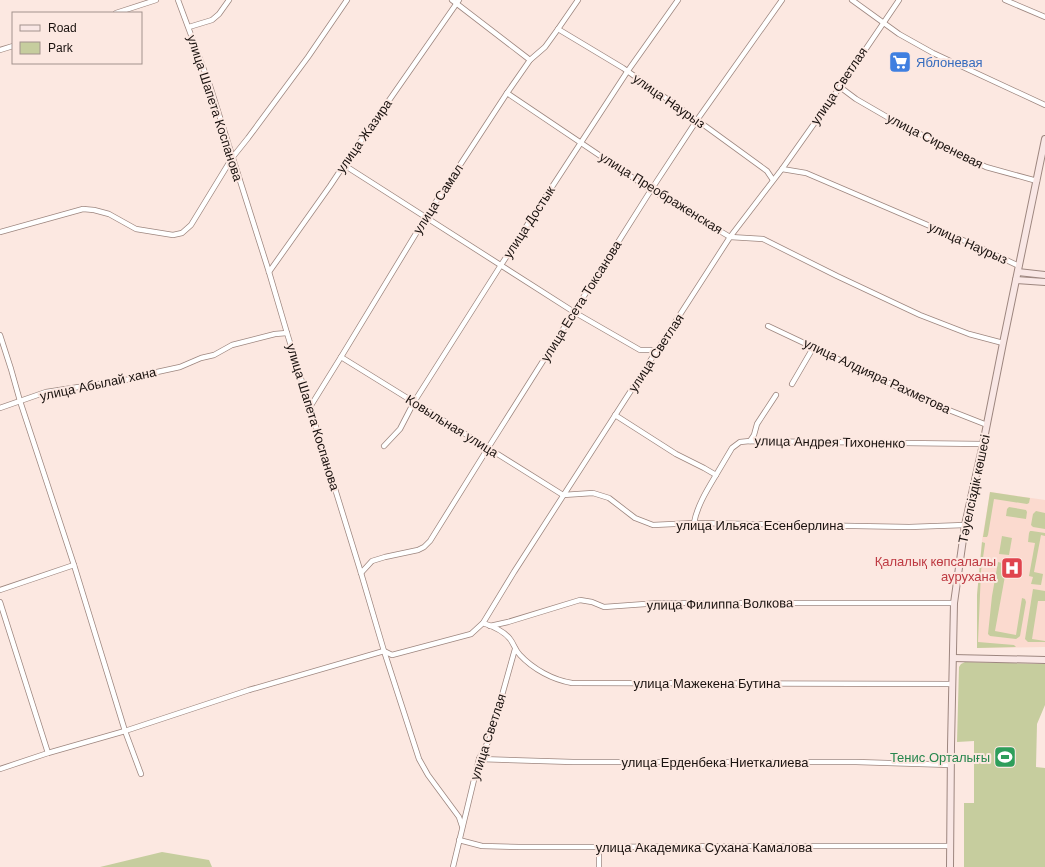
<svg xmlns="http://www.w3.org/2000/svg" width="1045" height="867" viewBox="0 0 1045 867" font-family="Arial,sans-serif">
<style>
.built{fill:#fbdacf}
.green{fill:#c6cd9e}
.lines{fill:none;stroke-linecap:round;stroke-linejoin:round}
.street-casing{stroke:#9d867f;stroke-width:6}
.secondary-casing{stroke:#9d867f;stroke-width:8}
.street{stroke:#fff;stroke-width:4.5}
.secondary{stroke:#f9e7e5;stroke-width:6}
.labels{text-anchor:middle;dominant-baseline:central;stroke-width:4;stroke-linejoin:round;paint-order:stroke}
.shop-label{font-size:13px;fill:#366cbe;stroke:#fce8e1;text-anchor:start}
.street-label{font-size:13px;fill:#1a120f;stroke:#fce8e1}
.health-label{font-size:13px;fill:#be3a42;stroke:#fce8e1;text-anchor:end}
.leisure-label{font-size:13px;fill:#27864d;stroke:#fce8e1;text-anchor:end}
</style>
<rect width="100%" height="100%" fill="#fce8e1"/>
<path class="built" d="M990,492l55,8v147l-68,1v-53l5,-55z"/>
<g class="green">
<path d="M990,492l40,6 -1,5 -2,1 -33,-5 -6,36 -1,2h-4z"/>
<path d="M1009,507l17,3 1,2 -1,7 -20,-3 1,-7z"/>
<path d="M1036,511l9,2v16l-12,-2 -2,-2 2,-11z"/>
<path d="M1030,531h2l13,2v3l-4,-1 -7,37 9,2 -2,11 -10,-1 2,-7 -4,-1 6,-33 -7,-1 1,-9z"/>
<path d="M1002,536l10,2 -3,17 -10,-1z"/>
<path d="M982,542l3,1v1l-4,27 -3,71 36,3 2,2 -39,1v-53z"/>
<path d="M998,562l8,2 1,1 -12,66 21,4 6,-37 3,1 1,3 -6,34 -1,1 -3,2 -26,-3 -2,-2 4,-38z"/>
<path d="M1033,589l12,2v10h-7l-6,38 13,2v1h-17l-3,-3z"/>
<path d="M965,662l80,2v41l-8,19 -1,43 9,1v99h-81v-64h10v-62l-17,1 2,-75 2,-3z"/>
<path d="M162,852l47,8 3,7h-112z"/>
</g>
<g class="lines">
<g class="street-casing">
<g id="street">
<path d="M178,0l32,86 59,186 18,61 74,240 23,78 35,108 9,16 31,42 3,9"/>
<path d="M452,0l78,60"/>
<path d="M852,0l47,34 34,19 112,52"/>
<path d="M1005,0l40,17"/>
<path d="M116,13l40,-13"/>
<path d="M189,27l23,-7 7,-6 10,-14"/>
<path d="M558,29l65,39 74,52 70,51 6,9"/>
<path d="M0,50l13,-4"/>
<path d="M840,87l16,12 38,22 92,46 51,14"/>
<path d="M507,93l144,97 79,47 33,2 74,37 83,39 49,19 34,9"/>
<path d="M344,165l230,147 66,38h18"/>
<path d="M782,169l24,4 166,71 47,22"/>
<path d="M0,232l83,-23 11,1 15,4 27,15 37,6 9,-2 9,-8 41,-67 16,-20 60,-81 39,-57"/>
<path d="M269,272l61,-86 14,-21 115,-165"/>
<path d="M768,326l163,77 56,22"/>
<path d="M0,335l11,34 9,32 54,164 51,166 16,43"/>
<path d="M341,357l147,91 75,47 30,-2 16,5 26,20 18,7 41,-2 215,4 56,-2"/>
<path d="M792,384l21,-36"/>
<path d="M310,407l31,-50 85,-140 81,-124 23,-33 15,-13 13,-18 20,-29"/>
<path d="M0,408l46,-16 85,-13 26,-7 23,-5 21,-9 13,-3 18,-10 43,-11 12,-1"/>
<path d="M615,415l61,39 28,14 12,7 16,-27 8,-6 10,-1 233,3"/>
<path d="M750,441l4,-6 3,-11 19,-29"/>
<path d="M384,446l16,-17 14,-27 87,-137 126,-193 51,-72"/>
<path d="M694,523c3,-17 13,-33 22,-48"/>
<path d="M361,573l11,-12 13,-4 33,-7 6,-3 6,-6 58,-93 163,-258 46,-70 85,-120"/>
<path d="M0,590l74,-25"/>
<path d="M0,602l48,151"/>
<path d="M483,623c9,3 21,8 27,16 4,5 5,11 10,16 13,14 33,25 52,28l380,1"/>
<path d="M490,626l18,-4 72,-22 12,2 12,5 55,-4h295"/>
<path d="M479,759l94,3h283l95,3"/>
<path d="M0,769l48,-16 77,-22 124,-41 135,-39 8,4 79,-21 12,-11 31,-51 216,-335 52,-68 58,-82 59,-87"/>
<path d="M459,840l23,6 37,1h80l141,-1h210"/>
<path d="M453,867l26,-108 11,-21 25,-89"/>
<path d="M599,867v-20"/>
</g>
</g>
<g class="secondary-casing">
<g id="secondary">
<path d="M1018,272l27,3"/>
<path d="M1016,280l29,2"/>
<path d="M953,658l92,2"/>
<path d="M950,867l1,-121 3,-143 11,-78 18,-81 20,-101 42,-204"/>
</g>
</g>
<use href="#street" class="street"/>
<use href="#secondary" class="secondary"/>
</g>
<defs>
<g id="supermarket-square" transform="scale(1.15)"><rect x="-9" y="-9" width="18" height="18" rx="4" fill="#3f7fe0" stroke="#fce8e1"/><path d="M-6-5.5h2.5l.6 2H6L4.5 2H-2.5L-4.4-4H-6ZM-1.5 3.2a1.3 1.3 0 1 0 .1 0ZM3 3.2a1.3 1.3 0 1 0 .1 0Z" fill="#fff"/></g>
<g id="hospital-square" transform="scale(1.15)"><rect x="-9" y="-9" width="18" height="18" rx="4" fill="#e0444e" stroke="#fce8e1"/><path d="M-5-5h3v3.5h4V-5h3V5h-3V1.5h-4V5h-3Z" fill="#fff"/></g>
<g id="stadium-square" transform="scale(1.15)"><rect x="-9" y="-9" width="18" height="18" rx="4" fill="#2e9e5b" stroke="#fce8e1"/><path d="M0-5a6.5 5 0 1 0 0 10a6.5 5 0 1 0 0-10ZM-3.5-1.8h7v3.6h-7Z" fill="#fff"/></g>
</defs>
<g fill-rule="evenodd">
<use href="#supermarket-square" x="900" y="62"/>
<use href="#hospital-square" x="1012" y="568"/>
<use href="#stadium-square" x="1005" y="757"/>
</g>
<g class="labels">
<g class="shop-label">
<text x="916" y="62">Яблоневая</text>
</g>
<g class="street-label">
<text transform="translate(839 86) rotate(-56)">улица Светлая</text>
<text transform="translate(669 101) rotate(35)">улица Наурыз</text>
<text transform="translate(215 108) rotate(72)">улица Шапета Коспанова</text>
<text transform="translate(364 136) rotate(-55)">улица Жазира</text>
<text transform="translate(935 141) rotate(27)">улица Сиреневая</text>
<text transform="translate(661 193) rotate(32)">улица Преображенская</text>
<text transform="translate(438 199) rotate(-57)">улица Самал</text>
<text transform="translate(529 222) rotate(-57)">улица Достык</text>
<text transform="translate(968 243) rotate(24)">улица Наурыз</text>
<text transform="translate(581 301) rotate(-58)">улица Есета Токсанова</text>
<text transform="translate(656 353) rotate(-57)">улица Светлая</text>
<text transform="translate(877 376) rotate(25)">улица Алдияра Рахметова</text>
<text transform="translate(98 384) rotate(-12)">улица Абылай хана</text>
<text transform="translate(313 417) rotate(73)">улица Шапета Коспанова</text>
<text transform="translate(452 426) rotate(32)">Ковыльная улица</text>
<text transform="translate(830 442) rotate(1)">улица Андрея Тихоненко</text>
<text transform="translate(974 489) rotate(-78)">Тәуелсіздік көшесі</text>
<text x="760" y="525">улица Ильяса Есенберлина</text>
<text transform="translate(720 604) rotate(-1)">улица Филиппа Волкова</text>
<text x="707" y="683">улица Мажекена Бутина</text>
<text transform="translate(488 737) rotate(-72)">улица Светлая</text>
<text x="715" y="762">улица Ерденбека Ниеткалиева</text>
<text x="704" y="847">улица Академика Сухана Камалова</text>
</g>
<g class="health-label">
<text x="996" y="561">Қалалық көпсалалы<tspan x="996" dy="15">аурухана</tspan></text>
</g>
<g class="leisure-label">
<text x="990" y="757">Тенис Орталығы</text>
</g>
</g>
<rect x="12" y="12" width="130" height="52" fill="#fce8e1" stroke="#a2928d"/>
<rect x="20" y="25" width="20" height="6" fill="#f9e7e5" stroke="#a2928d"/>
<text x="48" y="32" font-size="12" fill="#1a120f">Road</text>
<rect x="20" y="42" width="20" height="12" fill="#c6cd9e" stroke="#a2928d"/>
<text x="48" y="52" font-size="12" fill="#1a120f">Park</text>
</svg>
